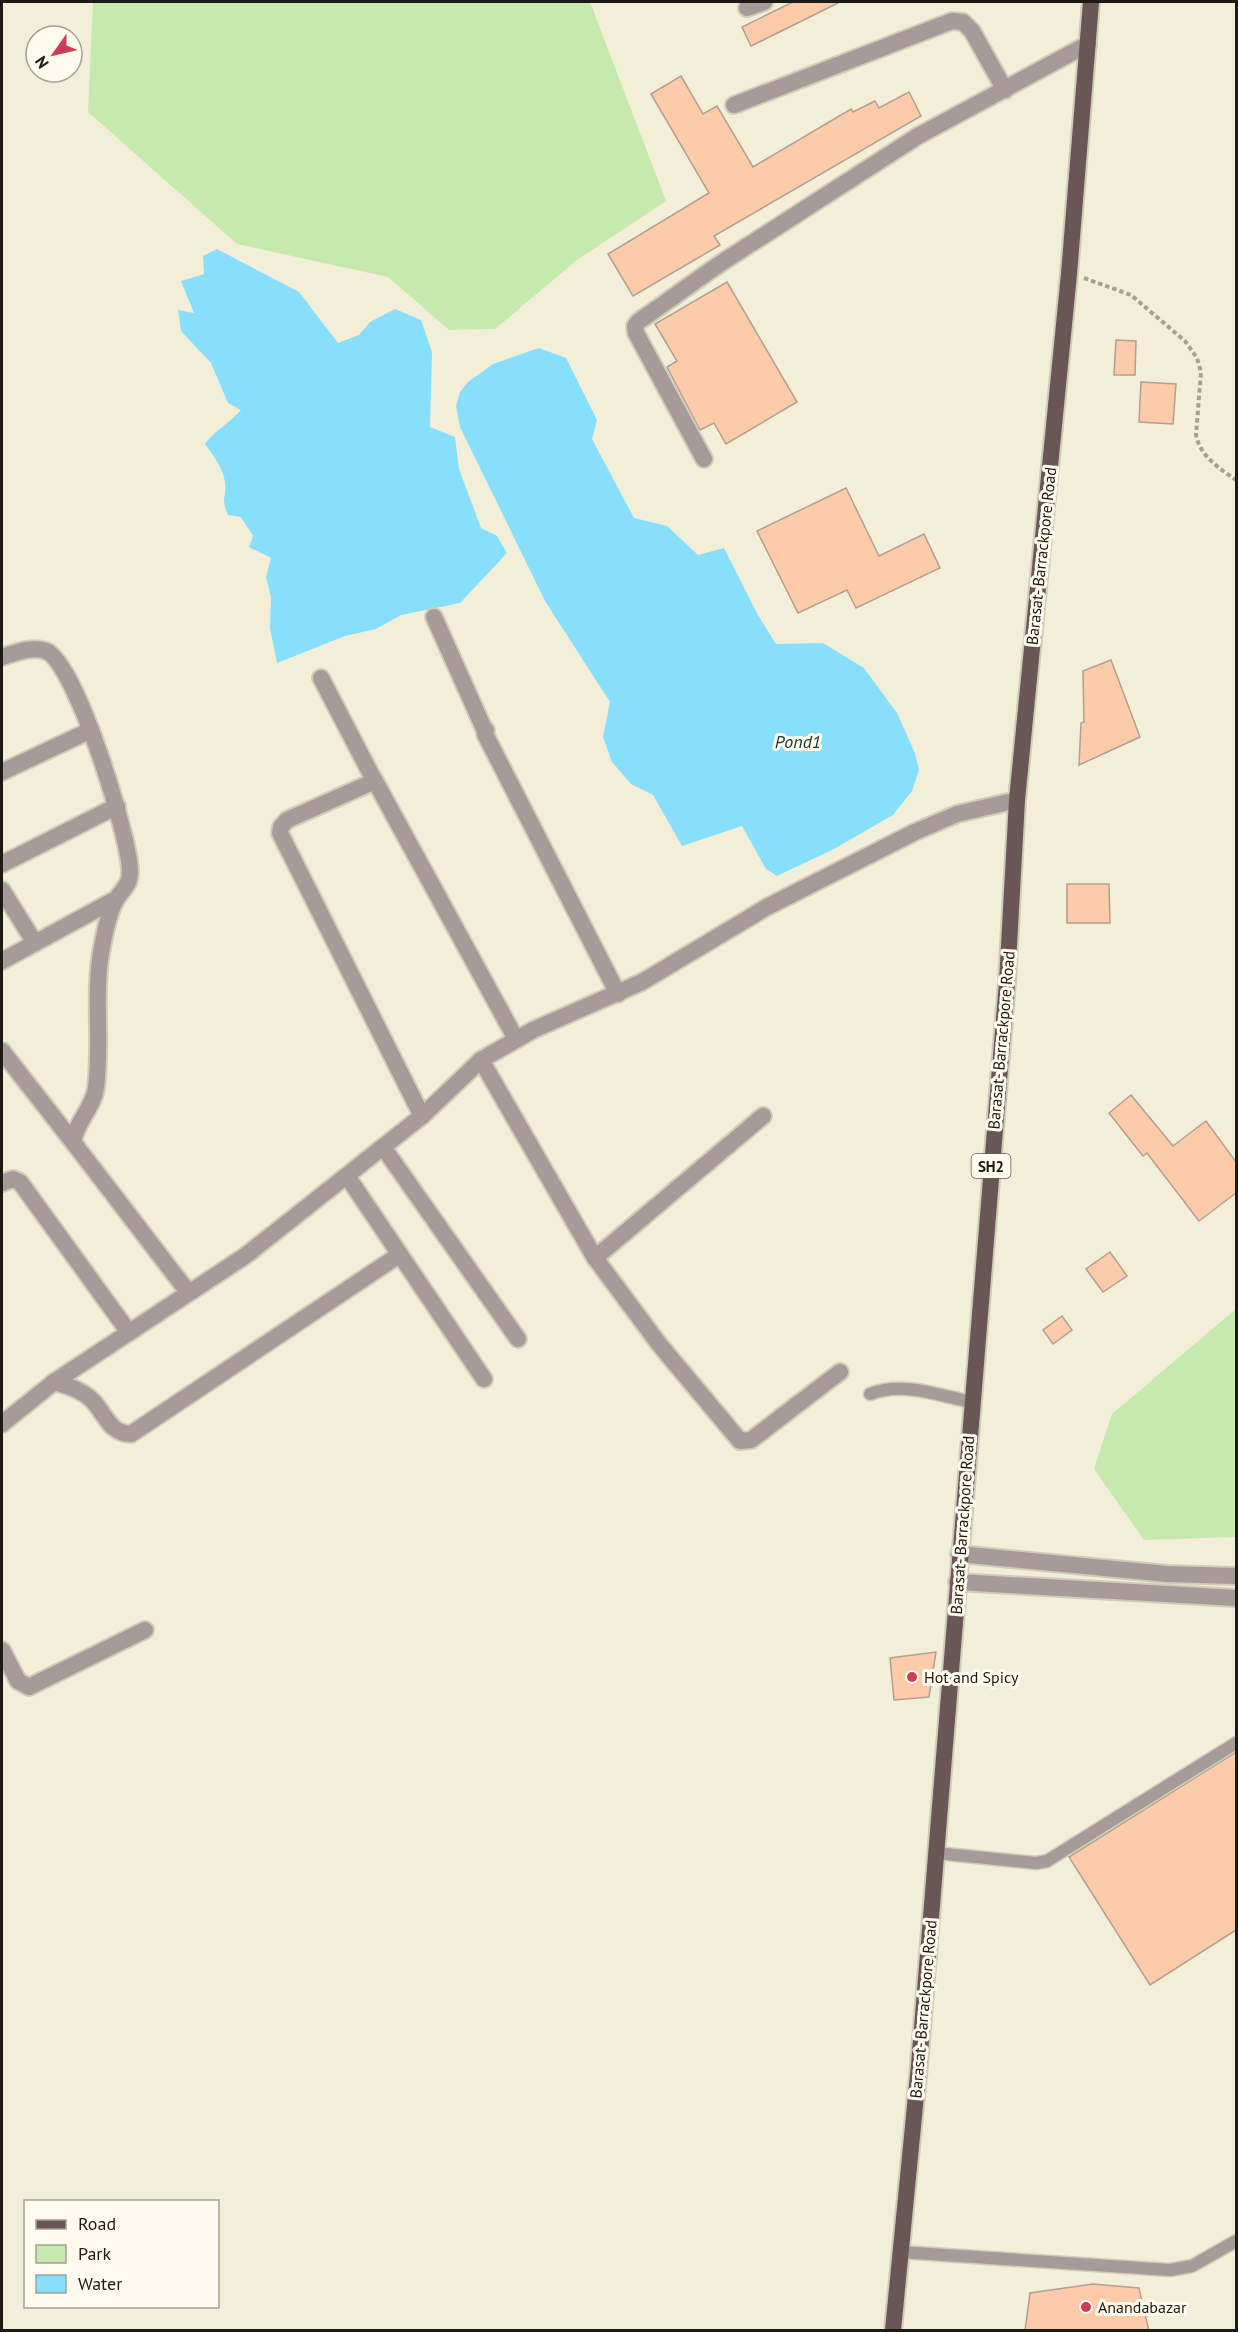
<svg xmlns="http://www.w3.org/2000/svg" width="1238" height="2332" viewBox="0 0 1238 2332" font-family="'PT Sans',sans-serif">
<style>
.green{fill:#c6e9ad}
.water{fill:#87dffc}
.building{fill:#fcccaa;stroke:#b39f92;stroke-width:1.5}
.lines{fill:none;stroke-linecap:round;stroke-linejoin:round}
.service-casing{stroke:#d1ccb8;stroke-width:15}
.minor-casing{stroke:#d1ccb8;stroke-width:20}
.primary-casing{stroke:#d1ccb8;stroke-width:20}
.path{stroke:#a5a190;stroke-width:4;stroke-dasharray:4.5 3;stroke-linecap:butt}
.service{stroke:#a69b99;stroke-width:12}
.minor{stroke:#a69b99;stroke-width:16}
.primary{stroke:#6a5755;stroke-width:16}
.poi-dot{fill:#cd3d59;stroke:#fefbee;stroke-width:2}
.labels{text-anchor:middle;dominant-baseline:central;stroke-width:6;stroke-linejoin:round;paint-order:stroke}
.shield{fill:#fefbee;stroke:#605e54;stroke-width:1.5}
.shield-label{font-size:15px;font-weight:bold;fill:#1c1a12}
.street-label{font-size:16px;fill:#1c1a12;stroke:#fefbee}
.poi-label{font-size:16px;fill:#1c1a12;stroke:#fefbee;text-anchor:start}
.water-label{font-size:18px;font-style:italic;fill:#1d3239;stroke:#fefbee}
</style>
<rect width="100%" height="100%" fill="#f3eed8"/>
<g class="green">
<path d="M93,2h497l76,199 -89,59 -82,69 -46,1 -61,-53 -151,-33 -149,-132z"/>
<path d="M1236,1309v228l-92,3 -50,-71 18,-55z"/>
</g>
<g class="water">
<path d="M217,249l82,43 39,51 21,-8 11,-13 25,-13 26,11 11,32 -2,75 25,10 4,32 22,59 16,8 10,17 -47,50 -59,12 -25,14 -31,7 -68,27 -7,-35 1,-31 -5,-20 5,-19 -22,-11 4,-11 -12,-19 -13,-2c-8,-18 -1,-17 -3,-33 -2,-14 -12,-27 -20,-38 10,-14 25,-21 36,-34l-13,-7 -17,-40 -30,-32 -3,-21 16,3 -13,-32 23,-7 -1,-18z"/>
<path d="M539,348l27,10 31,62 -5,19 42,79 33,8 31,29 26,-7 34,67 18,29 47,-1 41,25 33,45 18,40 4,17 -7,21 -19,24 -59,34 -57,27 -11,-7 -24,-43 -60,20 -29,-51 -22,-11 -19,-22 -9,-25 7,-35 -65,-101 -85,-174 -4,-21 4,-14 8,-10 25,-18z"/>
</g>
<g class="building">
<path d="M793,2h47l-89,44 -9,-19z"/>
<path d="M681,76l22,38 14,-8 36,61 98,-58 2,3 22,-11 4,7 30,-16 12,24 -207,120 6,9 -87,51 -25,-42 101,-61 -58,-99z"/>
<path d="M727,282l70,120 -71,42 -12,-21 -14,7 -33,-63 10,-6 -22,-37z"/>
<path d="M1116,340l20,1 -1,34h-21z"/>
<path d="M1141,382l35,2 -3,40 -34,-2z"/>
<path d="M846,488l33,68 45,-22 16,34 -84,40 -9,-18 -49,23 -41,-82z"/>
<path d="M1111,660l29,77 -61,28 2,-42 3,-1 -1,-51z"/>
<path d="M1067,884h42l1,39h-43z"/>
<path d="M1131,1095l42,51 33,-25 30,41v31l-37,28 -52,-68 -4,3 -34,-43z"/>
<path d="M1110,1252l17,24 -24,16 -17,-23z"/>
<path d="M1062,1316l10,14 -19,14 -10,-14z"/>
<path d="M936,1652l-7,45 -35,3 -4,-42z"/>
<path d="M1236,1752v178l-86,55 -81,-128z"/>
<path d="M1093,2284l46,4 10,43h-124l5,-38z"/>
</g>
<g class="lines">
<g class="service-casing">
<g id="service">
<path d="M870,1394c32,-13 68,1 101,8"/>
<path d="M936,1853l100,10 11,-2 189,-118"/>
<path d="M900,2252l270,18 22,-4 44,-25"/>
</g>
</g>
<g class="minor-casing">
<g id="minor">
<path d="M747,8l17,-6"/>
<path d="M734,105l218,-84 11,1 9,9 33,59"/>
<path d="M704,459l-68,-126 -1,-7 3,-4 80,-57 200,-129 170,-92"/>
<path d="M434,617l51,114"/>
<path d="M2,657c13,-4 29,-11 44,-6 30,12 84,187 84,221 0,13 -8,18 -14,28 -8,14 -11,32 -14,47 -9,46 0,95 -6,141 -3,20 -20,34 -23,54l115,150"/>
<path d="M321,678l53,102"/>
<path d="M486,730l-1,4 133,260"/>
<path d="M2,772l89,-42"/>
<path d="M2,864l115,-58"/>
<path d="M2,890l33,53"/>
<path d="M2,961l114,-62"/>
<path d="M2,1051l71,91"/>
<path d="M481,1060l114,198 64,86 81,97 11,-1 89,-68"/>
<path d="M422,1116l-142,-283 1,-6 6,-7 88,-39 141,258"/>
<path d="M383,1147l135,192"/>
<path d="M347,1176l137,203"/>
<path d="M2,1183l11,-4 7,3 108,149"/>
<path d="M595,1258l168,-142"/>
<path d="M54,1382c14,4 28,8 39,19 12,13 17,33 38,33l268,-179"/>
<path d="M2,1424l52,-42 191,-126 177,-140 59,-56 52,-30 109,-48 125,-75 148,-75 42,-18 60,-14"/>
<path d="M959,1554l208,20 69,2"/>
<path d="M957,1582l279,16"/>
<path d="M2,1650l16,31 11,6 116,-57"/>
</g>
</g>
<g class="primary-casing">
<path id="primary" d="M893,2330l26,-265 88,-1083 10,-182 52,-526 22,-272"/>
</g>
<path class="path" d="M1084,278l47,17 54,46 12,17 4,14 -5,63c4,21 24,34 40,45"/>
<use href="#service" class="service"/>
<use href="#minor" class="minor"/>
<use href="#primary" class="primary"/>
</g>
<g class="poi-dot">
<circle cx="912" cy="1677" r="6"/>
<circle cx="1086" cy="2307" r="6"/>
</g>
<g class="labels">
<rect class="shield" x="971.5" y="1154" width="39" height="24" rx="4.5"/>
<g class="shield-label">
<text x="991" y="1166">SH2</text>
</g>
<g class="street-label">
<text transform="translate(1041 556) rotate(-84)">Barasat- Barrackpore Road</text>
<text transform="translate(1001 1040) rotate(-85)">Barasat- Barrackpore Road</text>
<text transform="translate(962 1525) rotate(-86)">Barasat- Barrackpore Road</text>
<text transform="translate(923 2009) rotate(-85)">Barasat- Barrackpore Road</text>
</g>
<g class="poi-label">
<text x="924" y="1677">Hot and Spicy</text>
<text x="1098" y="2307">Anandabazar</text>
</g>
<g class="water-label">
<text x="798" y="741">Pond1</text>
</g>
</g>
<rect width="1238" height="2332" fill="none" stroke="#1c1a12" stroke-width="6"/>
<rect x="24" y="2200" width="195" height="108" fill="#fefbee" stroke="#a4a196" stroke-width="1.5"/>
<rect x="36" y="2220" width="30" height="9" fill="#6a5755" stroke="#a4a196" stroke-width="1.5"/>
<text x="78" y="2230" font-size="18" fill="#1c1a12">Road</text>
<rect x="36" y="2245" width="30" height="18" fill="#c6e9ad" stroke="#a4a196" stroke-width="1.5"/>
<text x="78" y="2260" font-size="18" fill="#1c1a12">Park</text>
<rect x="36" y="2275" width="30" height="18" fill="#87dffc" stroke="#a4a196" stroke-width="1.5"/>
<text x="78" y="2290" font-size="18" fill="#1c1a12">Water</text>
<g transform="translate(54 54) rotate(236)"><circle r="28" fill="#fefbee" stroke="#a4a196" stroke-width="1.5"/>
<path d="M0-4.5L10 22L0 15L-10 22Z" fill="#cd3d59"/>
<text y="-9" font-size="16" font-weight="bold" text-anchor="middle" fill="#1c1a12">N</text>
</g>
</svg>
